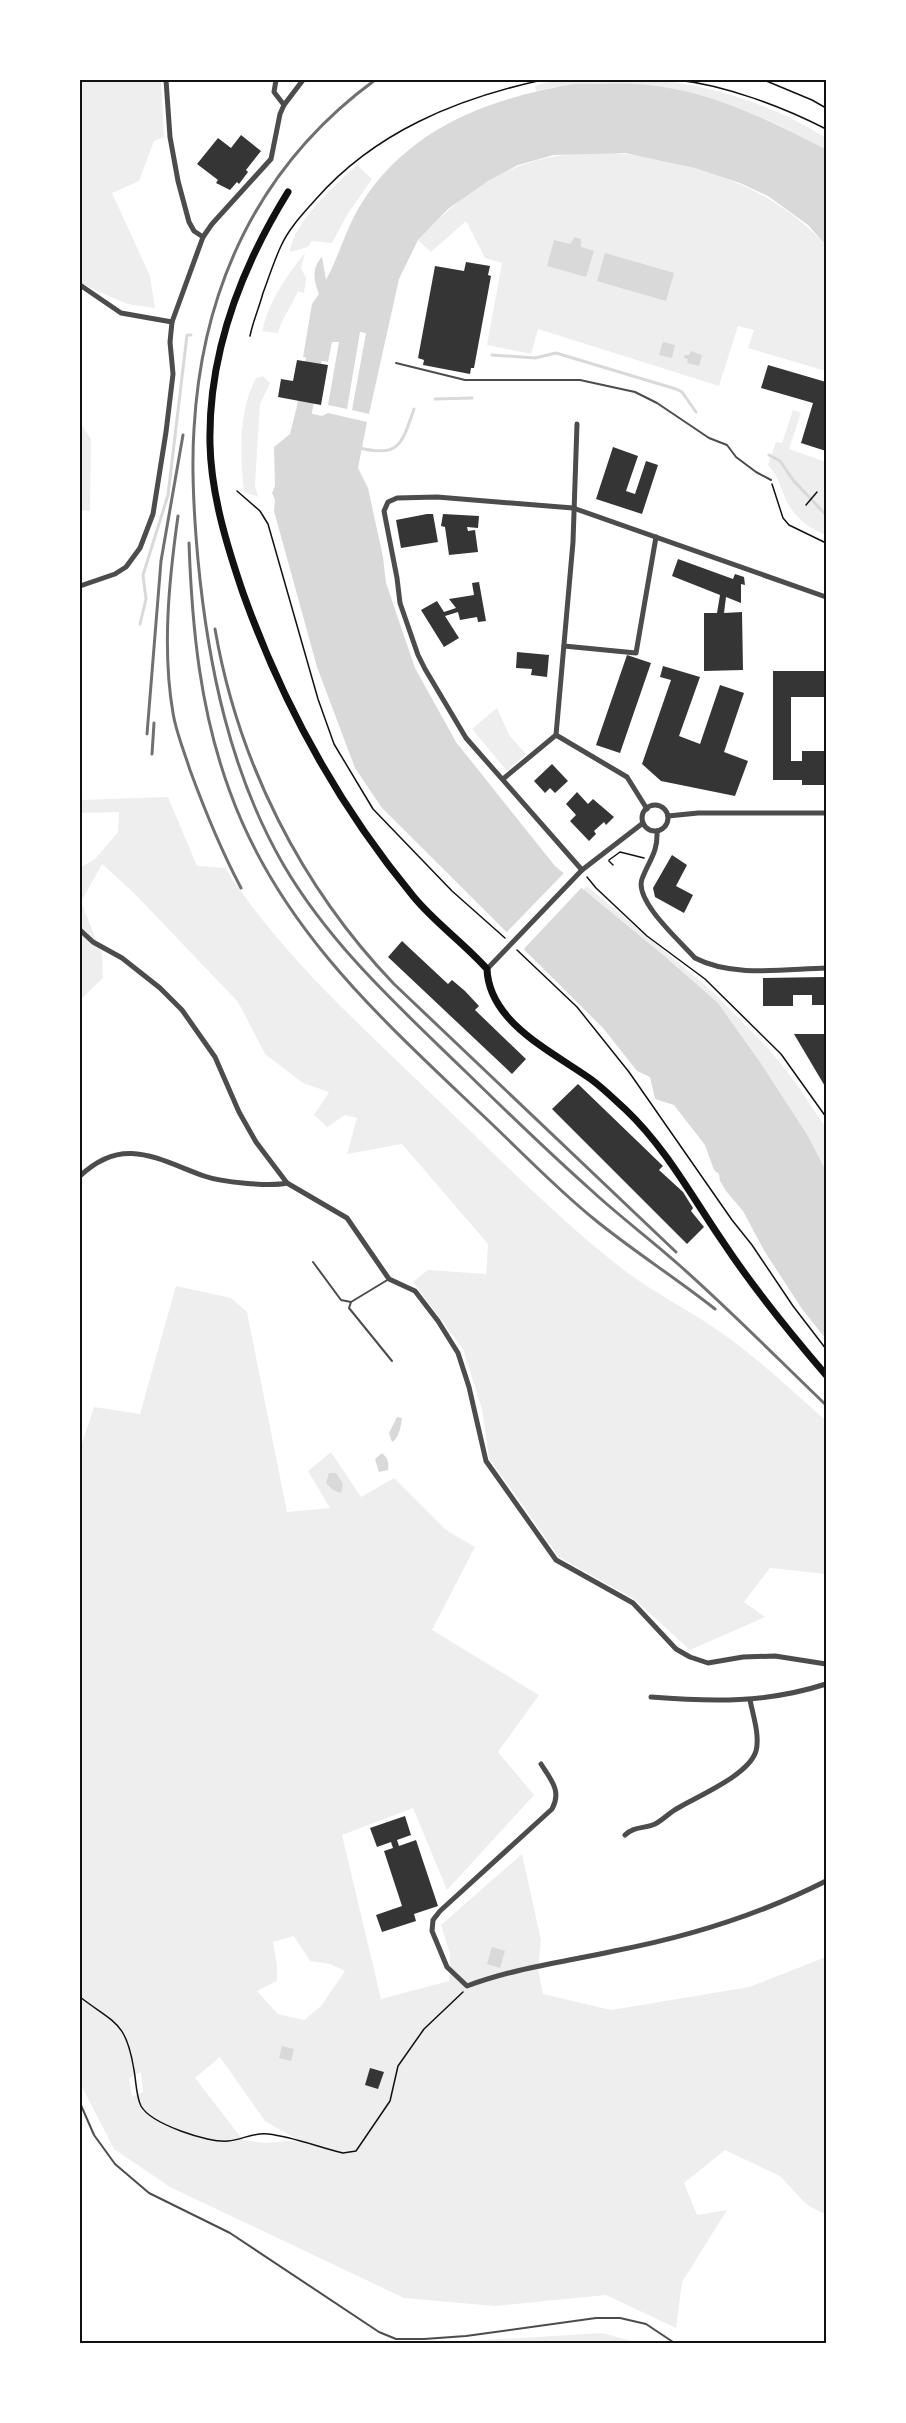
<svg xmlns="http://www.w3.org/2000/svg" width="906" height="2423" viewBox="0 0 906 2423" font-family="Helvetica,sans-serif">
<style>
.green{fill:#eee;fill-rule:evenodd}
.water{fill:#d9d9d9}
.pier{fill:#fff}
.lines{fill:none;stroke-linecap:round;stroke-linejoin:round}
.stream{stroke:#d9d9d9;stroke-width:3}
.river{stroke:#d9d9d9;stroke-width:16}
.building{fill:#353535}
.path{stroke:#111;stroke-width:1.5}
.service{stroke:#4c4c4c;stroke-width:2}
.minor{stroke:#4c4c4c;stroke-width:5}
.secondary{stroke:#111;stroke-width:7}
.rail{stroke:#707070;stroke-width:3}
.neatline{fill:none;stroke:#111;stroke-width:2}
</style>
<rect width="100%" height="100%" fill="#fff"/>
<g class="green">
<path d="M80,80h81l3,57 -10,4 -15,40 -27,12 38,83 5,32 -28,-4 -47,-21z"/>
<path d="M576,80c24,0 49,-2 74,0 61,4 124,25 176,58v13c-80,-51 -195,-83 -290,-60l-1,-5 18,-5z"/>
<path d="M581,153c14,0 31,-1 45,1 76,10 147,34 200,91v126l-78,-23 6,-18 -16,-4 -19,60 -181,-57 -7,25 -44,-9 15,-82 -17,-5 -19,-37 -35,31 -13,-12c49,-51 90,-81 163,-87z"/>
<path d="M357,165l15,14 -25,36 -15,28 -20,-2 -4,6 -18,5c2,-28 47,-69 67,-87z"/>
<path d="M305,253l-4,15 5,10 -2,15 -6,-2c-7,17 -15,24 -20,42l-16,-2c7,-30 25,-56 43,-78z"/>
<path d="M263,376l7,7 -10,21 -5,82 3,11 -14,-5c-4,-37 -6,-80 12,-114z"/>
<path d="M793,410l8,3 -12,36 37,13v73c-15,-6 -27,-14 -36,-28 -9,-14 -10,-30 -22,-42l8,-23 6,1z"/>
<path d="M80,423l11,16 -1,72 -10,-1z"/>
<path d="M497,708l12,27 17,19 -19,17 -35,-42z"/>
<path d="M168,797l29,69 28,2c58,89 137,159 214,233 59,56 116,115 181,166 33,26 72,44 106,69 36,26 68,56 100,85v153l-56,-6 -26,34 21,15 -75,33 -56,-51 -75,-42 -70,-99 -7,-49 -19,-60 -50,-67 15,-12 58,4 2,-30 -86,-100 -55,10 10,-36 -12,-3 -18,12 -13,-12 15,-23 -26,-9 -38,-29 -27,-52 -105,-110 -31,-28 -21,38 21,52 1,24 -23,22v-132l15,-9 23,-27 1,-20 -37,1 -2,-2v-11z"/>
<path d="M587,886l125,105 57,58 26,33 31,46v43l-18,-35 -48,-74 -42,-59 -135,-113z"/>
<path d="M176,1286l55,12 16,14 40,200 43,-4 -22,-37 23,-19 30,45 33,-19 52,52 29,17 -43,83 107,65 -41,57 36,43 -87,95 -34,-82 -71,27 39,164 68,-18 1,-27 -9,-29 81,-71 19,86 -3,29 5,25 68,16 138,-23 77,-30v258l-20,-11 -26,-28 -55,-26 -41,33 13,32 30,-5 -45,72 -6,46 -70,-33 -111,11 -91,-8 -234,-111 -56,-38 -34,-66v-634l14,-42 46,7zM294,1936l16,25 20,3 15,7 -24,35 -17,14 -26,-6 -21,-23 20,-10v-15l-4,-24zM220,2057l45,64 33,19 -33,3 -22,-3 -48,-62zM141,2072l2,20 -11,5 -3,-19z"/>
<path d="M602,2333l37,10h-202z"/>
</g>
<g class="water">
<path d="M574,84c20,0 40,-1 60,0 68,3 132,34 191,65l1,2v94l-18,-20 -40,-29 -28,-13 -45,-15 -70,-15 -71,2 -36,10 -30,16 -40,28 -30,31 -19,39 -30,135 -17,-4 14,-77 -6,-1 -13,77 -19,-4 11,-63h-7l-4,20 -25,-5 9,-53 7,-10c-5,-12 -8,-26 3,-37l4,23c14,-26 21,-55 37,-79 48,-74 128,-103 211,-117z"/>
<path d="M575,237l6,2v8l13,4 -8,26 -39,-11 7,-26 16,4z"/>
<path d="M605,253l69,20 -8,28 -69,-20z"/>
<path d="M663,342l12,3 -3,13 -13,-3z"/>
<path d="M691,351l11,4 -3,11 -12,-3 1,-4 -4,-1 1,-3h4z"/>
<path d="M296,410l26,6 6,-3 39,9 -9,46 10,20 15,69 3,26 29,85 41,74 99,124 108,89 55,48 42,59 48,74 18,35v168l-24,-30 -37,-57 -22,-41 -17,-20 -6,-10 -1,-7 -5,-4 -9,-25 -31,-40 -19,-6 -5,-22 -13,-6 -34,-43 -221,-220 -27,-40 -38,-101 -43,-156 1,-11 -3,-7 3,-7 -1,-39 16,-13z"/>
<path d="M397,1417l5,1c-1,8 -3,20 -10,24l-3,-9z"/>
<path d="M382,1453c6,5 7,10 6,17l-9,2 -4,-13z"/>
<path d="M329,1473h7l7,11 -2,9 -8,-3 -7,-7z"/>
<path d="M492,1947l13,4 -5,17 -13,-4z"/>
<path d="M282,2046l12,3 -3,12 -12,-3z"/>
</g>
<path class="pier" d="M566,871l17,15 -62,66 -17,-17z"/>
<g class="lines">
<g class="stream">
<path d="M492,355l43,3 21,-5 120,36 6,3 14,20"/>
<path d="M435,399l37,-1"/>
<path d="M360,448c40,10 42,-5 54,-39"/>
<path d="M769,455l11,6 13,19 33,35"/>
<path d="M140,624l6,-25 -3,-24 25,-80 19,-160h4"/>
</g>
<path class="river" d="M300,433l18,-96"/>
</g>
<g class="building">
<path d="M241,135l20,16 -15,19 2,2 -9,12 -2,-2 -7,8 -14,-7 2,-3 -21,-16 21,-26 13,10z"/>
<path d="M466,262l24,4 -2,9 3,1 -17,92h-3l-1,6 -47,-9 1,-5 -6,-2 17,-92 29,5z"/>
<path d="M297,360l31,5 -7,40 -43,-8 3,-18 12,2z"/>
<path d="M768,365l58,17v69l-25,-8 12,-40 -52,-15z"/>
<path d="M613,447l25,9 -12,35 9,3 11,-33 12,4 -16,49 -46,-15z"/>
<path d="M427,514h6l5,28 -37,6 -5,-28z"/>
<path d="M443,514l36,2 -1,12 -11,-1 1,4 7,-1 3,22 -29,3 -4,-28 -4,-1z"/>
<path d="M678,559l55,20 2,-5 9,3 1,8 -4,-1v19l-15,-6 -2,16 18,-1 1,58 -39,1v-58h13l3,-18 -48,-19z"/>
<path d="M479,582l7,39 -8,1 -1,-5 -17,3 -2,-8 -13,4 14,22 -15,9 -23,-37 16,-9 7,11 12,-4 -7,-9 25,-4 -2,-12z"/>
<path d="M517,652l32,3 -2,22 -16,-2 1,-6 -16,-1z"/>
<path d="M627,655l24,8 -31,90 -24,-8z"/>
<path d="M663,666l37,11 -21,59 21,8 20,-59 24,8 -20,59 24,9 -13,35 -74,-15 -19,-17 29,-84 -11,-3z"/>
<path d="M773,671h53v26h-35v64h11v-10h24v34h-24v-5h-29z"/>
<path d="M552,764l16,17 -13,12 -5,-5 -5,5 -11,-12z"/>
<path d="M577,792l11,12 5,-5 21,18 -8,8 -2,-3 -10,9 2,3 -7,7 -19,-20 6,-6 -10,-11z"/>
<path d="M672,855l15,10 -11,21 17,9 -9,18 -29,-16 -2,-9z"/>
<path d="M402,941l46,43 4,-4 13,11 14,15 -4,4 51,49 -14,15 -124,-117z"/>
<path d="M826,977v28h-14v-10h-19v11h-30v-28z"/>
<path d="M794,1034h32v54z"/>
<path d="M578,1084l85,82 -4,4 24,22 10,16 -2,3 13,16 -17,17 -135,-135z"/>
<path d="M405,1816l6,19 -14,5 2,6 17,-6 22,66 -24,8 2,7 -34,11 -6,-17 26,-9 -18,-55 9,-3 -2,-6 -14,5 -7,-19z"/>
<path d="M370,2068l14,4 -6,17 -13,-4z"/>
</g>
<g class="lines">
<g class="path">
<path d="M677,80c48,5 106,27 149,49"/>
<path d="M764,80l48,20 14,8"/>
<path d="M250,336c3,-15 9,-28 13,-43 6,-16 11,-32 18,-47 8,-18 22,-32 35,-47 59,-67 140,-100 226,-119"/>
<path d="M772,484l11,34 6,7 37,18"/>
<path d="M237,491l23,20 8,13 50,175 16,45 39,65 79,82 53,47"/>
<path d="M806,505l11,-13"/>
<path d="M609,860l11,-8 24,6"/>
<path d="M609,861l4,4"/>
<path d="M587,877l9,11 51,48 58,43 76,75 45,63"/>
<path d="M517,950l60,57 52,65 103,148 20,25 41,61 33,43"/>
<path d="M80,1997c35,27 46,24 54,73 2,10 2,26 7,36 10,18 67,37 87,35 14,-1 25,-9 40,-7 26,3 50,13 75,19l13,-2 34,-50 8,-35 26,-37 39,-37"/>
</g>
<g class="service">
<path d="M396,363l69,17h115l55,12 22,11 52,35 18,7 9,12 20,15 15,8"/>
<path d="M313,1262l28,38 10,2 38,-23"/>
<path d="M351,1302l-2,6 43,53"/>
<path d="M80,2103l14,32 21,29 34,29 81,40 149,99 17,7h28l42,-3 130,-18h24l26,6 30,20"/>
</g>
<g class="minor">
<path d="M166,80l4,57 8,44 11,41 5,9 9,6"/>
<path d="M276,80l-2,12 10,13"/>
<path d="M80,285l41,28 51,9"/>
<path d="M577,424l-4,118 -17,193 71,42 20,32"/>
<path d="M80,586l35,-12 11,-7 14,-19 13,-34 13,-82 7,-58 -3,-32 2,-20 31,-85 9,-13 59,-65 9,-45 4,-9 19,-25"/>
<path d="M564,646l72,7 20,-116"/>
<path d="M503,779l53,-44"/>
<circle cx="655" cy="818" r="13"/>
<path d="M668,816l30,-3h128"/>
<path d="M657,831c1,22 -8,29 -15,48 -8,22 39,63 53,79 38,20 91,11 131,10"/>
<path d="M582,870l-116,-132 -41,-69 -7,-14 -18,-52 -3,-25 -13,-67 4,-9 9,-4 40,-1 136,11 253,89"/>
<path d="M80,930l13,12 29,16 38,30 22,22 33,47 24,55 17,30 31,41 60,35 42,61 26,12 23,30 20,32 11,34 17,74 70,99 77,43 43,46 14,8 18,6 35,-6 32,-1 51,8"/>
<path d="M487,969l95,-99 61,-47"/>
<path d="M80,1176c43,-41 77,-17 124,0 17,6 65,11 83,7"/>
<path d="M651,1697c62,5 116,6 175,-13"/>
<path d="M541,1764c10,16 21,27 11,45l-112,102 -7,9 -1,11 15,36 20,19c48,-18 97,-24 147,-35 74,-14 145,-36 212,-70"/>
<path d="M625,1835c9,-9 19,-6 30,-11 8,-4 15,-12 23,-16 20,-12 71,-33 78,-57 4,-15 -3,-36 -6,-51"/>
</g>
<path class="secondary" d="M288,192c-47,76 -80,160 -78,252 1,50 17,102 33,149 40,112 94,211 170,303 22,27 51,47 74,73 2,54 66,83 105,111 12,9 23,20 34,30 40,38 66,87 97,132 31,47 67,91 103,133"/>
<g class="rail">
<path d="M375,80c-116,85 -173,207 -181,349 -3,44 0,87 4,131 10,105 32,212 85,304 47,81 117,144 183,208 41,40 82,80 125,118 28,26 59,49 87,74 51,45 99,94 148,141"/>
<path d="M178,516c-9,64 -16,133 -5,197 3,19 11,38 17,57 15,41 31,80 51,118"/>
<path d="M189,543c3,85 11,168 41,249 48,133 146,222 246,317 39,36 76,76 118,110 39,32 82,59 121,90"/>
<path d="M215,629c23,133 86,258 179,355l282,268"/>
<path d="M147,734l14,-173 22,-126"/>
<path d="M152,754l2,-31"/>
</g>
</g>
<rect width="906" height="2423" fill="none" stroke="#ffffff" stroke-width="162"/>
<rect x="81" y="81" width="744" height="2261" class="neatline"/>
</svg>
